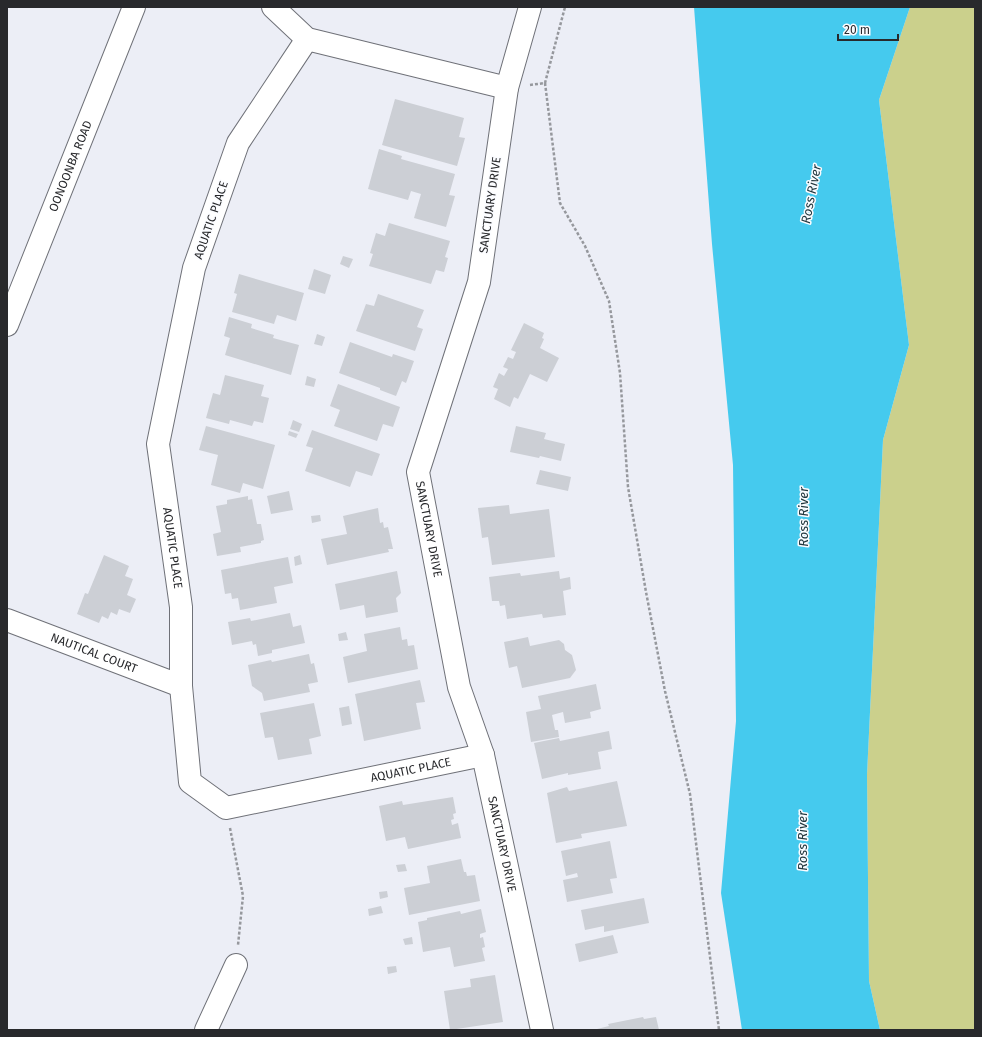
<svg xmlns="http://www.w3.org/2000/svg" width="982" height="1037" viewBox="0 0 982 1037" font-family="'Fira Sans',sans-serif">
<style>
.green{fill:#cbd08c}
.water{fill:#45caee}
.building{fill:#cccfd5}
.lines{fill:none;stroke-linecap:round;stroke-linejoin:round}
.minor-casing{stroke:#6f7178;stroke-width:24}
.path{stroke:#96989d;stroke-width:2.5;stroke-dasharray:3 2;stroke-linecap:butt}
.minor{stroke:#fff;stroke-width:22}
.labels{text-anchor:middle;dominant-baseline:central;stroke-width:3;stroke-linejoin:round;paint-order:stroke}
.street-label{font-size:12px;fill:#28292c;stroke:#fbfcff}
.water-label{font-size:13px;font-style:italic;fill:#22383f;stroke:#fbfcff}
</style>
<rect width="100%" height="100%" fill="#eceef6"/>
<path class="green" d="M910,7h65v1023h-95l-11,-49 -2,-206 16,-335 26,-95 -30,-245z"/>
<path class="water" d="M694,7h216l-31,93 30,245 -26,95 -16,335 2,206 11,49h-138l-21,-137 15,-172 -3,-256 -21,-221z"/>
<g class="building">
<path d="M395,99l69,19 -5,19 6,1 -8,28 -75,-21z"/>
<path d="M379,149l23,7 -1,3 54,15 -6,21 6,1 -9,31 -32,-9 7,-24 -10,-3 -3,9 -40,-11z"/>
<path d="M389,223l61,18 -5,16 3,1 -4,14 -8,-2 -5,14 -62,-18 4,-12 -3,-1 6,-20 9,3z"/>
<path d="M343,256l10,3 -4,9 -9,-4z"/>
<path d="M314,269l17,6 -6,19 -17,-5z"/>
<path d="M239,274l65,19 -8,28 -19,-6 -3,9 -42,-12 5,-18 -3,-1z"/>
<path d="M378,294l46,16 -7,17 6,2 -8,22 -59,-20 10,-27 8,2z"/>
<path d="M229,317l23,7 -1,4 23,7 -1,3 26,7 -8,30 -66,-20 5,-17 -6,-2z"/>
<path d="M524,323l20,10 -2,5 2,1 -4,9 19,10 -12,24 -17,-8 -12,25 -4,-2 -4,10 -16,-8 4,-10 -5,-2 6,-14 5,3 4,-7 -5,-2 5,-10 5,2 3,-7 -5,-2z"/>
<path d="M317,334l8,3 -3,9 -8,-2z"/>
<path d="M350,342l42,15 1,-3 21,7 -8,22 -4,-2 -6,15 -16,-6v-2l-41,-15z"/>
<path d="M225,375l39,10 -3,11 8,2 -6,25 -9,-2 -2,5 -22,-6 -1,4 -23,-6 7,-25 7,2z"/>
<path d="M307,376l9,3 -2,8 -9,-2z"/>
<path d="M338,384l62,23 -7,20 -10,-3 -6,17 -43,-15 6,-16 -10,-4z"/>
<path d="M293,420l9,4 -3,8 -9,-3z"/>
<path d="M206,426l69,19 -12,44 -20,-6 -3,10 -29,-8 7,-30 -19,-5z"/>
<path d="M516,426l30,7 -2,6 21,5 -4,17 -21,-5 -1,2 -29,-6z"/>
<path d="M312,430l68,24 -8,22 -16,-5 -6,16 -45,-16 8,-23 -7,-2z"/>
<path d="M289,431l9,3 -2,4 -8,-3z"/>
<path d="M540,470l31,7 -3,14 -32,-7z"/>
<path d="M289,491l4,19 -22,4 -4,-18z"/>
<path d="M248,496v4l4,-1 5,25h4l3,16 -3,1v2l-21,4 1,5 -24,4 -4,-22 8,-2 -5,-26 11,-2v-4z"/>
<path d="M509,505l1,9 39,-5 6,48 -63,8 -4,-28 -6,1 -4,-30z"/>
<path d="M378,508l2,15 3,-1 1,6 4,-1 5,22h-5l1,3 -62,13 -6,-26 26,-5 -4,-18z"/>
<path d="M320,515l1,6 -9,2 -1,-7z"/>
<path d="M104,555l25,11 -4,10 8,3 -6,16 9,4 -6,14 -11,-4 -2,6 -6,-3 -3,7 -6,-3 -3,7 -22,-9 8,-21 3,1z"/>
<path d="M300,555l2,9 -7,2 -1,-9z"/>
<path d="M288,557l5,26 -19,4 3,16 -37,7 -2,-12 -6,1 -1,-6 -6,1 -4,-24z"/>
<path d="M397,571l4,22 -5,5 2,14 -32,6 -2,-13 -24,5 -5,-26z"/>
<path d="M559,571l1,8 10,-2 1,12 -8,2 3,24 -23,3 -1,-4 -35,5 -2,-14 -5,1 -1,-5h-7l-3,-24 31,-4 1,3z"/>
<path d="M290,613l3,14 8,-2 4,18 -33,7v3l-14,3 -2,-12 -3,1 -1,-4 -20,4 -4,-23 22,-4 1,3z"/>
<path d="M400,627l2,13 5,-1 1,7 6,-1 4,24 -70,14 -5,-26 24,-6 -3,-17z"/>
<path d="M346,632l2,8 -9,1 -1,-7z"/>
<path d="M528,637l2,9 29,-6 5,4 1,6 7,5 4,15 -6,8 -48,10 -5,-22 -8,2 -5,-26z"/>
<path d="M309,654l2,10 3,-1 4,19 -10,2 2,8 -46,9 -2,-8 -10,-7 -4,-21 23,-5 1,2z"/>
<path d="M420,680l5,22 -9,1 5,26 -57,12 -9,-47z"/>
<path d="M596,684l5,25 -11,3 1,6 -26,5 -2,-11 -11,3 3,15h3l1,7 -28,5 -5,-30 15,-3 -3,-13z"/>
<path d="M314,703l7,33 -12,3 3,15 -34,6 -5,-23 -8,1 -5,-25z"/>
<path d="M349,706l3,18 -10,2 -3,-18z"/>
<path d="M609,731l3,18 -14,3 3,17 -33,6v-2l-26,6 -8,-36 25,-5 1,3z"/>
<path d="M617,781l10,45 -46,8 1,4 -26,5 -9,-50 20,-6 2,4z"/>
<path d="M453,797l3,16 -3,1 1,5 -3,1 1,5 6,-2 3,15 -53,11 -3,-12 -19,4 -7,-35 23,-5 1,4z"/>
<path d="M610,841l7,37 -7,1 3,14 -46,9 -4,-22 15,-3 -1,-4 -11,3 -5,-25z"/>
<path d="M461,859l3,13h2l1,4 8,-1 5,26 -71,14 -5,-27 26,-5 -3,-17z"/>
<path d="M405,864l2,7 -9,1 -2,-7z"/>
<path d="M387,891l1,6 -8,2 -1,-7z"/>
<path d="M644,898l5,25 -45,9v-6l-19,4 -4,-20z"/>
<path d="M381,906l2,7 -14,3 -1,-7z"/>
<path d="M481,909l5,23 -6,2v4l3,-1 2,10 -3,1 3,13 -31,6 -4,-20 -27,5 -5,-30 9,-2v-2l33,-7 1,3z"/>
<path d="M613,935l5,18 -39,9 -4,-18z"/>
<path d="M412,937l1,7 -8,1 -2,-6z"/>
<path d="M396,966l1,6 -9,2 -1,-7z"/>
<path d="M495,975l8,47 -53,8 -6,-39 27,-4 -1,-8z"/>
<path d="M643,1017l1,2 12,-2 3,13h-66l16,-4 -1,-2z"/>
</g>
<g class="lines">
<g class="minor-casing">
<g id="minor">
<path d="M273,7l34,32 200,49"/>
<path id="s1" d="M530,7l-23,81 -28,194 -61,190 41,215 24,68 59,275"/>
<path id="s2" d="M307,39l-69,104 -44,125 -36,176 23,163v79l9,96 36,26 257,-53"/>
<path id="s3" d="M7,325l127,-318"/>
<path id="s4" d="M7,620l174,66"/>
<path d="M206,1030l30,-65"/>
</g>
</g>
<g class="path">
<path d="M545,83l15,120 25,43 24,55 11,72 8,114 18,105 19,99 25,103 29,236"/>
<path d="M530,85l15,-2 20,-76"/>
<path d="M230,828l13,68 -5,49"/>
</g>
<use href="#minor" class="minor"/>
</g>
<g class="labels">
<g class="street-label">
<text stroke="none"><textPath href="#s3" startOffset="171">OONOONBA ROAD</textPath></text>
<text transform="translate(490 205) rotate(-82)">SANCTUARY DRIVE</text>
<text transform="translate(211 220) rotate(-71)">AQUATIC PLACE</text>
<text stroke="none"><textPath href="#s1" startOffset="538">SANCTUARY DRIVE</textPath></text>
<text stroke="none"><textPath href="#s2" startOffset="542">AQUATIC PLACE</textPath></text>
<text stroke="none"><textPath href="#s4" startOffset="93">NAUTICAL COURT</textPath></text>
<text stroke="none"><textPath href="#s2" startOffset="1010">AQUATIC PLACE</textPath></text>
<text stroke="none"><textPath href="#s1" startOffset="862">SANCTUARY DRIVE</textPath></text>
</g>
<g class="water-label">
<text transform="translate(811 194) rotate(-79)">Ross River</text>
<text transform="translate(803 517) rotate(-90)">Ross River</text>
<text transform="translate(802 841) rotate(-90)">Ross River</text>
</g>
</g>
<rect width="982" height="1037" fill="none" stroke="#28292c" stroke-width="16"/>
<path d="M838 34v6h60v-6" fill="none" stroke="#28292c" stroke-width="2"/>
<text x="844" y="34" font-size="12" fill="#28292c" stroke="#fbfcff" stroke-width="3" paint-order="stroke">20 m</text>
</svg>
